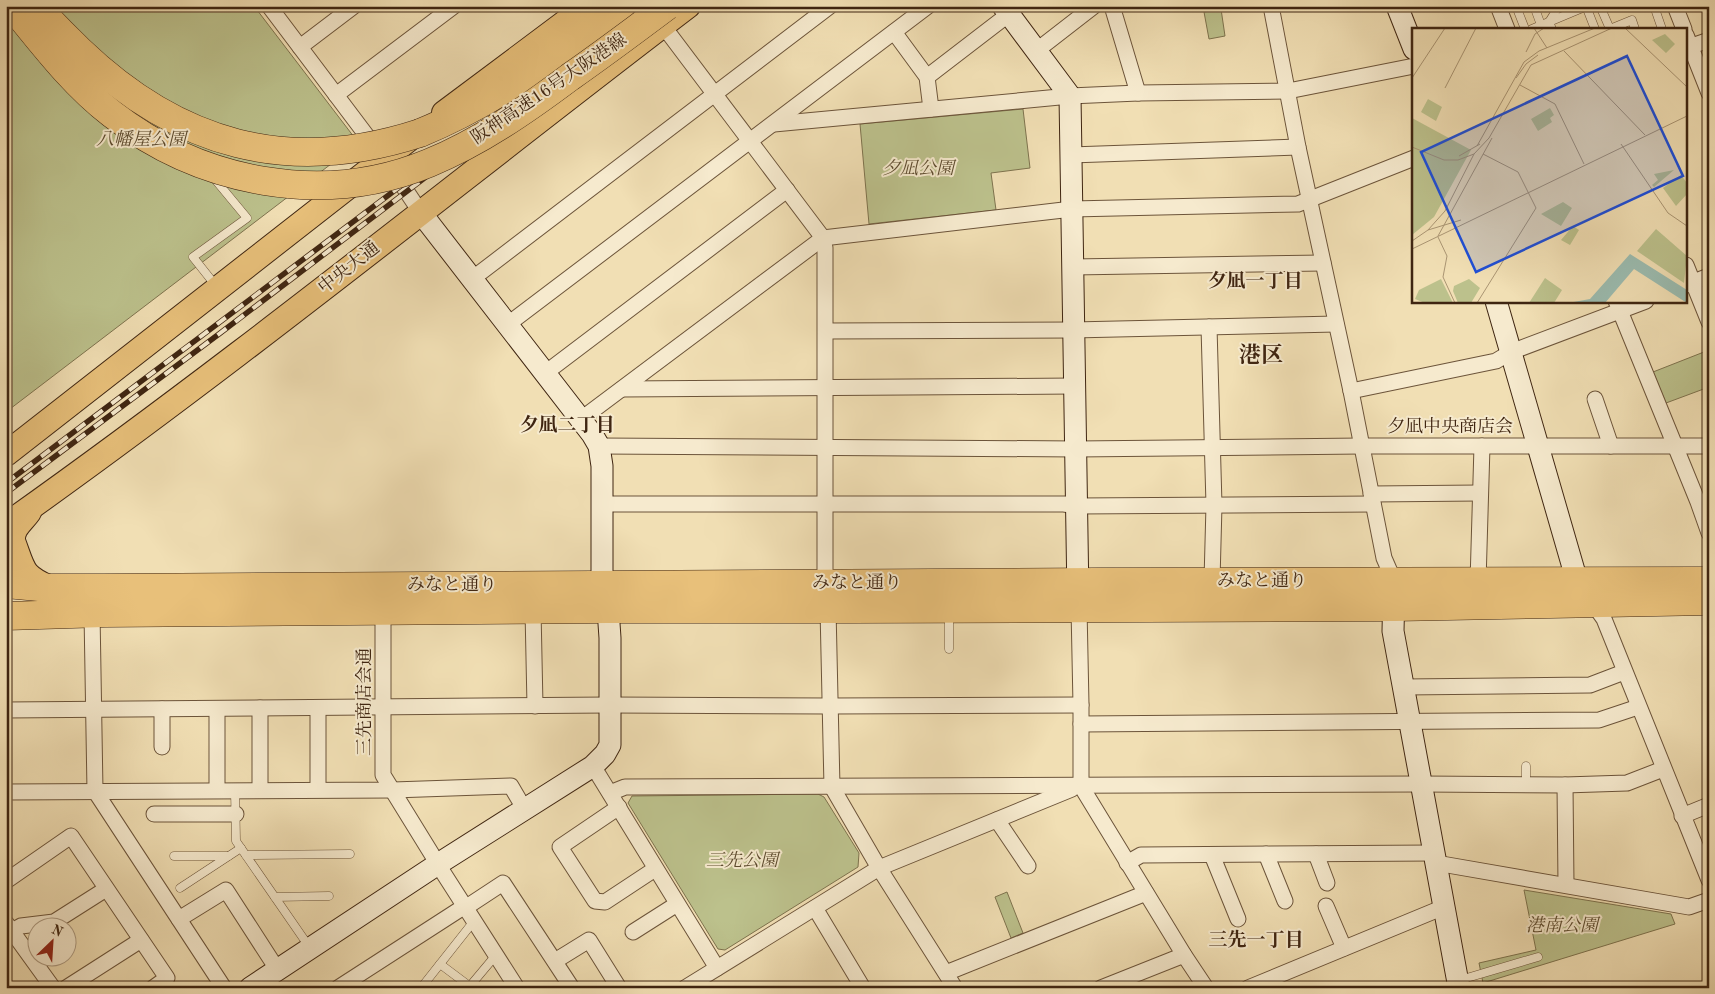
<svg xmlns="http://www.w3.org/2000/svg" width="1715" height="994" viewBox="0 0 1715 994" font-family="'Old Standard TT','Noto Serif JP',serif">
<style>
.green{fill:#bcc18c;stroke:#7e734e}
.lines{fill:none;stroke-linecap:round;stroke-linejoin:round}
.lane-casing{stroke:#6c543a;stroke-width:9}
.street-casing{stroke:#6c543a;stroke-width:17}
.secondary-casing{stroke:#3f2511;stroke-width:23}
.primary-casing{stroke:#3f2511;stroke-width:26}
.highway-casing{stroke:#3f2511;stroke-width:29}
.lane{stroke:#f6eace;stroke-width:8}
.street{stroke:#f6eace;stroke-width:15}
.secondary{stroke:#f6eace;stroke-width:21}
.primary{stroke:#e8c07a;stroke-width:24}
.highway{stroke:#e8c07a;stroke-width:28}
.rail-casing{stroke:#3f2511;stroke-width:5.5}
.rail{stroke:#f6eace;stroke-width:4;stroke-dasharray:11;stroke-linecap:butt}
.highway-bridge-casing{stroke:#3f2511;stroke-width:29;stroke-linecap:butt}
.highway-bridge{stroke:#e8c07a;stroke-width:28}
.labels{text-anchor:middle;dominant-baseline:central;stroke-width:4;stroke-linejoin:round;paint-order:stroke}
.street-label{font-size:18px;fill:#3f2511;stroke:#f6eace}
.park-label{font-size:18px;font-style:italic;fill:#5e4c30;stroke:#f6eace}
.neighbourhood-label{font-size:19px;font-weight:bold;fill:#3f2511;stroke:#f6eace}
.district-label{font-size:22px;font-weight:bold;fill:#3f2511;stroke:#f6eace}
.inset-road{fill:none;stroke:#aa9573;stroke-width:1}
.view{fill:#1d4ed8;fill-opacity:0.15;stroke:#1d4ed8;stroke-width:2.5}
.inset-edge{fill:none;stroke:#3f2511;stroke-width:2.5}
</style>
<rect width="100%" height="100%" fill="#f1dfb4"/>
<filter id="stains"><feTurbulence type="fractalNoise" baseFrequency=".004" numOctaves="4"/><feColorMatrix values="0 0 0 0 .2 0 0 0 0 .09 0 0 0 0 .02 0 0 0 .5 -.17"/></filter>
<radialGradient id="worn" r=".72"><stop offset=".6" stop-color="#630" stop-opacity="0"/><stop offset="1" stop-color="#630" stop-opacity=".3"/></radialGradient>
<g class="green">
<path d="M6,6h248l100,131 -2,11 -346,264z"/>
<path d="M1221,9l4,27 -16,3 -5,-27z"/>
<path d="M1023,109l7,59 -39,5 5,37 -127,14 -9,-100z"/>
<path d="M1709,350v37l-43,16 -13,-31z"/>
<path d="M818,794l6,3 35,56 -1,14 -133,83 -7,-1 -90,-146 4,-7z"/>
<path d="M1524,890l147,24 4,10 -192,59 -4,-20 57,-13z"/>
<path d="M1007,892l16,41 -12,5 -16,-41z"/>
</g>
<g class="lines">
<g class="lane-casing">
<g id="lane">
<path d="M1516,6l9,23"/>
<path d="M1534,6l7,19"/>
<path d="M1586,6l9,23"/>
<path d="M1600,6l10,23 22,-9 3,9"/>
<path d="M1654,6l8,23"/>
<path d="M1532,29l55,-23"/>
<path d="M1552,29l-3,-7 10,-16"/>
<path d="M213,177l34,41 -54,39 23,29"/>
<path d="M949,649v-36"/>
<path d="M1526,766v19"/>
<path d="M235,790l1,51 74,107"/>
<path d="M246,855l104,-1"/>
<path d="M174,856h54"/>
<path d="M180,888l61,-40"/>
<path d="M275,897l54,-1"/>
<path d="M440,964l32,24"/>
<path d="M1460,980l78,-23"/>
<path d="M470,986l26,-31"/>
<path d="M421,988l53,-67"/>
</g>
</g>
<g class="street-casing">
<g id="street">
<path d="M269,6l107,142"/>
<path d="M1112,6l26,87"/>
<path d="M1271,6l27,141 53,244 33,167 10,23"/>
<path d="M1498,6l9,23"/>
<path d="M1675,6l9,23"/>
<path d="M658,19l165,219 2,10v336"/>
<path d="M894,32l33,45 4,32"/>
<path d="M1686,35l23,58"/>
<path d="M300,47l54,-41"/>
<path d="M1686,48l23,-8"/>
<path d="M1036,51l58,-45"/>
<path d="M927,77l82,-63"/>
<path d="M336,95l118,-89"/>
<path d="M774,124l296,-28 68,-3 150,-2 126,-25"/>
<path d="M1071,155l227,-8"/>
<path d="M393,171l28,42"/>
<path d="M1686,265l23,57"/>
<path d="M1073,267l250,-4"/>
<path d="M472,279l358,-273"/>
<path d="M1686,285l23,-9"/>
<path d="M1616,301l82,201 11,31"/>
<path d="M507,325l421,-319"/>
<path d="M1209,327l5,178 -2,76"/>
<path d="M826,331l247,-1 263,-6"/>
<path d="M544,374l243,-184"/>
<path d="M622,389l452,-3"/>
<path d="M1351,391l145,-30 15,-9 135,-51"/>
<path d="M1595,399l16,47"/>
<path d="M580,420l243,-182 249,-29 226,-5 116,-46"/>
<path d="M599,446l477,3 286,-3h347"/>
<path d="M1371,494l109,-1"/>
<path d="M602,504h462l13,2 296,-2"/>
<path d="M1478,582l4,-136"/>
<path d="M1592,602l12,17 105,261"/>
<path d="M1079,608l2,97v81l103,169 22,33"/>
<path d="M828,609l4,178 47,81 76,120"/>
<path d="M533,610l2,96"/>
<path d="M383,611v164l61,99 73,114"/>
<path d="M92,613l3,178 129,197"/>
<path d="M1404,687l186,-2 34,-13"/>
<path d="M260,708v82"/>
<path d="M318,708v81"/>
<path d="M6,710l604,-5 220,1 251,-1"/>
<path d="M1081,724l518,-4 39,-13"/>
<path d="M162,747v-38"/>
<path d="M593,766l124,202"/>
<path d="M1565,785l1,100"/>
<path d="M217,790v-81"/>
<path d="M6,792l387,-2 118,-4 14,24"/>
<path d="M610,793l15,-6 796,-3 144,1 62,-2 36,-14"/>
<path d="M619,807l-59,40 35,54 10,1 50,-33"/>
<path d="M154,814h82"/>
<path d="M1682,816l27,-11"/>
<path d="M997,820l31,46"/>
<path d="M1266,854l19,47"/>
<path d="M1316,854l11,29"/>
<path d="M1212,855l26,64"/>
<path d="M1127,863l14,-8 293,-2"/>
<path d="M1436,863l253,44 20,-7"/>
<path d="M6,881l65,-45 96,142 -14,10"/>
<path d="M1326,906l18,42"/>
<path d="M465,908l38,-25 69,105"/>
<path d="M815,908l48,80"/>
<path d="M179,919l47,-29 51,79"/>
<path d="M6,923l47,65"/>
<path d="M12,931l9,-5 33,-4 52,-33"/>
<path d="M633,932l44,-28"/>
<path d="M555,961l34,-21 30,48"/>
<path d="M946,973l200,-80"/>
<path d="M66,988l75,-48"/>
<path d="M338,988l127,-82"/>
<path d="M685,988l194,-120 193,-79"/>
<path d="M1101,988l83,-33"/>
<path d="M1248,988l196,-81"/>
</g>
</g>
<g class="secondary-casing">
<g id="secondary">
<path d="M1003,6l67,90 8,502"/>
<path d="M1397,6l17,43"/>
<path d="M1496,301l81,280 8,11"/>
<path d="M1394,591l-1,40 66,357"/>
<path d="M250,988l188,-124 155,-98 12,-12 5,-9v-107l-2,-29 -6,-24v-119l-3,-20 -7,-12 -171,-221"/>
</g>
</g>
<g class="primary-casing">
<g id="primary">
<path d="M444,113l143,-107"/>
<path d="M6,454l407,-318"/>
<path d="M29,512c-7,10 -17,16 -16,29 11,29 8,34 37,47"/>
<path d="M6,525c233,-165 455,-346 682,-519"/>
</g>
</g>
<g class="highway-casing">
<g id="highway">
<path d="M420,133c74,-30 138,-78 201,-127"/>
<path d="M6,584l44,4h54l993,-6 612,-1"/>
<path d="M6,616l98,-3 504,-4h241l546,-2 314,-6"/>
</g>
</g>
<use href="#lane" class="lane"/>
<use href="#street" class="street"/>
<use href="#secondary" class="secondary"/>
<use href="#primary" class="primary"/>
<use href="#highway" class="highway"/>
<g class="rail-casing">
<g id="rail">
<path d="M6,483l489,-368"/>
<path d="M6,493l213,-159 432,-328"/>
</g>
</g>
<use href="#rail" class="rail"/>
<g class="highway-bridge-casing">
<g id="highway-bridge">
<path d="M12,6c31,38 61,78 100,108 89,69 211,93 317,49 51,-21 97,-53 141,-86 33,-23 65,-47 97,-71"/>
<path d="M37,6c13,16 27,29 42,44 99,95 209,126 341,83"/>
</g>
</g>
<use href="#highway-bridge" class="highway-bridge"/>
</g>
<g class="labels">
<g class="street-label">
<text transform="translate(549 89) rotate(-34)">阪神高速16号大阪港線</text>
<text transform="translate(349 268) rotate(-38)">中央大通</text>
<text x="1450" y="427">夕凪中央商店会</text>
<text x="1262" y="581">みなと通り</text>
<text x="857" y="583">みなと通り</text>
<text x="452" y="585">みなと通り</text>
<text transform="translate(365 702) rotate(-90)">三先商店会通</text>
</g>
<g class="park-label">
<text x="141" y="140">八幡屋公園</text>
<text x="918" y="169">夕凪公園</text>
<text x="742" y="861">三先公園</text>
<text x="1562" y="926">港南公園</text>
</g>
<g class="neighbourhood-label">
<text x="1255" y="282">夕凪一丁目</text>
<text x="567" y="426">夕凪二丁目</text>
<text x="1256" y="941">三先一丁目</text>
</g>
<g class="district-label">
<text x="1261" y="356">港区</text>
</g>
</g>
<g transform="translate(1412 28)">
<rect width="275" height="275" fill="#f1dfb4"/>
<path d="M253,6l10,10 -9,9 -14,-13zM16,71l14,8 -6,14 -15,-9zM138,80l4,7 -4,3 2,4 -14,9 -7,-12zM0,90l59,32 -37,67 -22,18zM262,142l-20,17 -2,-2 6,-5 -4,-6zM269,147l6,8v11l-11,12 -13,-18zM151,174l9,6 -11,18 -20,-12zM161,198l6,4 -9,15 -9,-5zM244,201l31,27 -3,27 -47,-32zM133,250l17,12 -8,13h-25zM29,251l12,24h-28l-10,-4 4,-9zM57,251l11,9 -9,15h-13l-5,-12 1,-5z" fill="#bcc18c"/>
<path d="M218,226l57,36v13l-53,-34 -29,34h-37l22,-4z" fill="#9bbcb0"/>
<path class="inset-road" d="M122,0l13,20M213,0l62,59M152,23l81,84M114,24l9,-18 9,-6M0,50l33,-50M104,50l10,-14 12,-9M108,57l35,19 29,60M33,60l31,-60M209,116l47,69 19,13M65,118l47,-84 15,-11 56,-23M0,119l32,13h14l16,-6 15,-16 42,-73 81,-37M47,128l21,-12M16,202l17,-19 29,-57M26,208l54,-98M26,209l9,19 -4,21 12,26M0,213l16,-11 33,-10M0,221l275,-133M65,275l59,-95 -18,-36 -35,-18"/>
<path class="view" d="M215,28l56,120 -207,96 -55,-120z"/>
<rect width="275" height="275" class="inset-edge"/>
</g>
<rect width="1715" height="994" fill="none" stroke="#f1dfb4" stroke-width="25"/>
<rect x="8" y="8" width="1700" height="979" fill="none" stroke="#3f2511" stroke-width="2.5"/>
<rect x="12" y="12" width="1690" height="969" fill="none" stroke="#3f2511"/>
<g transform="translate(52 942) rotate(25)"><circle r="24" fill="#f6eace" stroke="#ad9b82"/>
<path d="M0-4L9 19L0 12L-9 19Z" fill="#8f2418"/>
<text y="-8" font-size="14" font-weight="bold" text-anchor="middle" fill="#3f2511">N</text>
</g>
<rect width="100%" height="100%" filter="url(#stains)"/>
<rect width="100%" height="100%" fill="url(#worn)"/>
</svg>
